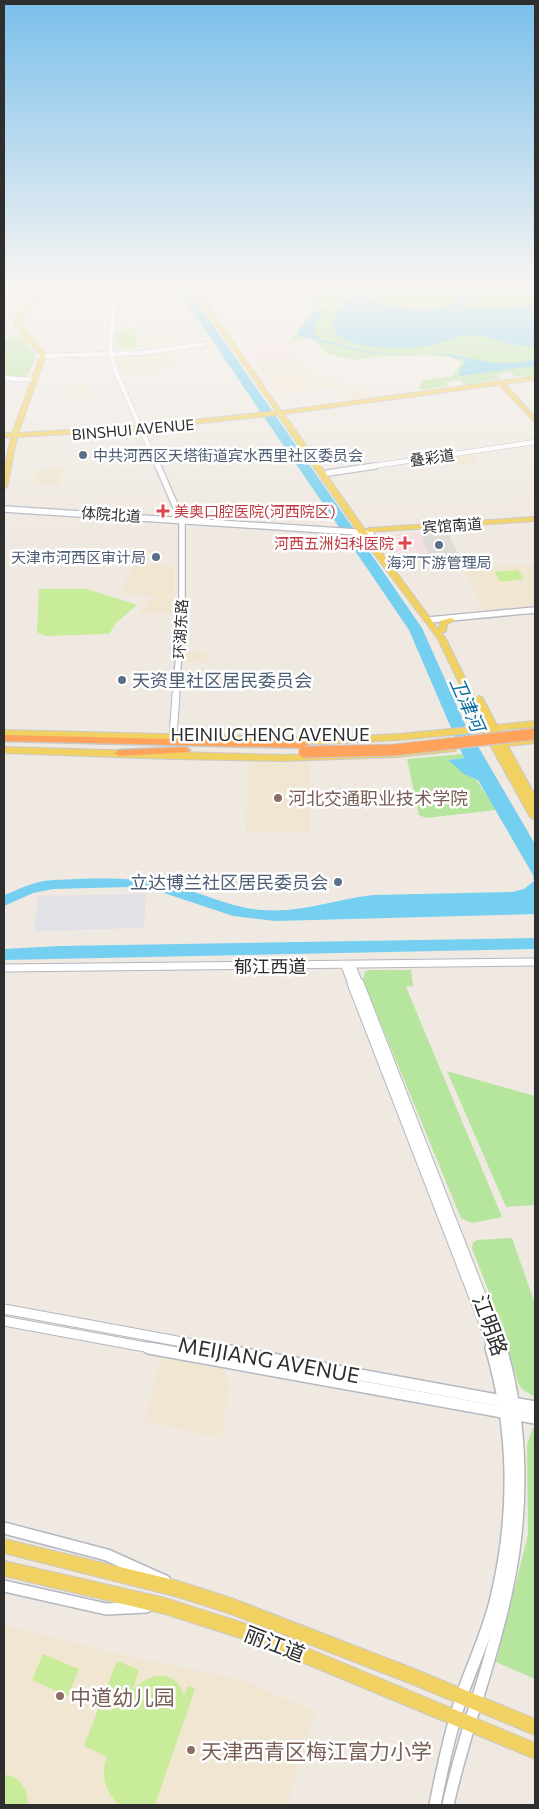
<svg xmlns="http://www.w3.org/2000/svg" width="539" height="1809" viewBox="0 0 539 1809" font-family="Commissioner,'Noto Sans SC',sans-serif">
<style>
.industrial{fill:#e3e1e8}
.education{fill:#f0e6d1}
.medical{fill:#f5dfe0}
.green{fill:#b6e59e}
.pitch{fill:#c9ec9a}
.plaza{fill:#dfdcd8}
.water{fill:#75cff0}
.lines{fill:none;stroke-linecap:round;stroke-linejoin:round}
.minor-far4-casing{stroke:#b4b7c1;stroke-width:5.5}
.minor-far3-casing{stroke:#b4b7c1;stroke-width:8}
.minor-far2-casing{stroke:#b4b7c1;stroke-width:9}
.minor-far1-casing{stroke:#b4b7c1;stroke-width:11}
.minor-casing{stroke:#b4b7c1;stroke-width:14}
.major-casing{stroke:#c9c9c9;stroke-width:2}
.highway-casing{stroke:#c9c9c9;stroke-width:3}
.minor-far4{stroke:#fff;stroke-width:4.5}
.minor-far3{stroke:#fff;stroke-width:5.5}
.minor-far2{stroke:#fff;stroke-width:7}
.minor-far1{stroke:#fff;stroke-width:9}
.minor{stroke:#fff;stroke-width:11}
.major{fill:#f2d163;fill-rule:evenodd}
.highway{fill:#ffa35c;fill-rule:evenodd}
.highway-bridge-casing{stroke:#c9c9c9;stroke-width:13;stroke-linecap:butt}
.highway-bridge{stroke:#ffa35c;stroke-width:11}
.service-dot{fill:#5c6f8a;stroke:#fff;stroke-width:2}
.health-dot{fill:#e0444e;stroke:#fff;stroke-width:2}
.education-dot{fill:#8d6e63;stroke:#fff;stroke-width:2}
.labels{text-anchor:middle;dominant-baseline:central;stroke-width:5;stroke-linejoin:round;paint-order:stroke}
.far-street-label{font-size:15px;fill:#2e2e2e;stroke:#fff}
.far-service-label{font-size:15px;fill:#4e5e75;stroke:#fff;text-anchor:start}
.far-health-label{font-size:15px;fill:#be3a42;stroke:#fff;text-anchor:start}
.service-label{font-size:18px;fill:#4e5e75;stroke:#fff;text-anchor:start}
.street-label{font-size:18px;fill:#2e2e2e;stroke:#fff}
.education-label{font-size:18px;fill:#785e54;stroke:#fff;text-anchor:start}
.water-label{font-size:19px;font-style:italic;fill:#0d6fa3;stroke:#fff}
.near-street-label{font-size:21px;fill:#2e2e2e;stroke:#fff}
.near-education-label{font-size:21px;fill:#785e54;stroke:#fff;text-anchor:start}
</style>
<rect width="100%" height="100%" fill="#efe9e1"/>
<path class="industrial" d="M146,894l-2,34 -110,3 4,-35z"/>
<g class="education">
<path d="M4,286h15l12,1 -19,18 -8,-1z"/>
<path d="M295,298l5,1 1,3 -4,8 -27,-4z"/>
<path d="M137,323l4,11 31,-1 2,12 -59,7 -1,-28z"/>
<path d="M173,351l9,17 -59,7 -8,-18z"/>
<path d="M298,357l17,21 47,9 11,9 -22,3 -9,-12 -63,7 -24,-32z"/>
<path d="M67,384h24l-1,7 -3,3 -21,1z"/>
<path d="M473,452l5,12 -18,2 -8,-10z"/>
<path d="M62,468l-1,17 -28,1 2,-16z"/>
<path d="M136,562l38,4v48h-36l14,-17 -32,-5z"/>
<path d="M535,564v42l-52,5 -18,-43z"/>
<path d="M183,651l24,1 -1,10h-25z"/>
<path d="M248,762l62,1v69l-64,1z"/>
<path d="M161,1356l61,13 5,7 2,10 -8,52 -76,-17z"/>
<path d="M4,1625l112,29 128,26 71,32 -28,93h-283z"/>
</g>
<g class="medical">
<path d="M287,342l11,15 -43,5 -10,-15z"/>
<path d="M420,533l10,25h-10l-4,-8 -24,2 -9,-17z"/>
</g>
<g class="green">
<path d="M316,286h219v89l-31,2 10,-1 -4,-4 -13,3 3,4 -36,5 -4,-4 -14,2 3,4 -28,4 -2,-3 4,-7 28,-3 11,-14 -10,-6 -24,-2 -56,2 -20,3 -24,-6 -15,-15 -23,2 25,-34 -13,-2z"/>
<path d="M19,336l14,14 2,10 -9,18 -22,-1v-38z"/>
<path d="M462,754l2,4 -16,2 31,20 -2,1 19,29 -70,8 -7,-3 -12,-56z"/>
<path d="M368,970h43l2,16 -7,1 96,230 -30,6 -11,-5 -98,-238 2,-8z"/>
<path d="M447,1071l88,25v109l-29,2z"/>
<path d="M512,1238l23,66v93l-13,-8 -4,-6 -18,-62 -28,-73 1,-5 4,-3z"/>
<path d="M533,1428h2v251l-39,-17 32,-127 -1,-90z"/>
</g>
<g class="pitch">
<path d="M133,329h3l2,20 -22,-1v-15l5,-3z"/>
<path d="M518,570l6,9 -24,3 -5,-10z"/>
<path d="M39,589h48l50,16 -21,18 -7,11 -64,2 -8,-4z"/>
<path d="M43,1654l36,15 -11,27 -36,-16z"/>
<path d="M117,1661l22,9 -7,21c15,-18 44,-24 52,5l4,-10 7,3 -40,116h-30l-8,-2c-12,-13 -17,-29 -10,-46l-23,-11z"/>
<path d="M4,1775c17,0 24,16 24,30h-24z"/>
</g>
<path class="plaza" d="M447,531l18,37 -29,1 -6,-11 -10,-25z"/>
<g class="water">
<path d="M175,286h11l236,342 43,96 70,120v70l-260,7 -42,-5 -72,-24 -33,-5 -75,2 -20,4 -29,13v-11c9,-3 18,-8 28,-11 14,-5 30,-4 45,-5 36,-1 70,-1 105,9 27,8 51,20 80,22 43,3 72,-11 112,-15l138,-3 12,-3 10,-8 -1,-6 -55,-95 -14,-6 -16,-14 16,-2 -55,-128z"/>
<path d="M361,286h15l-10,14c20,6 70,19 88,2 4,-4 7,-11 11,-16h11l-13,20 6,3 39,-1 27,-4v42c-24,2 -43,-11 -67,-11 -13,0 -21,7 -33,10 -22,4 -86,6 -100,-13 -3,-4 -2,-10 -2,-15z"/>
<path d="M319,309l6,1 -8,11 -3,11 5,7 54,14 52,1h-54l-72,-18 -1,-6z"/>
<path d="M432,353c36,1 67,18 103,6v7l-76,10 2,-9 5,-4 -2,-3z"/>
<path d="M535,938v11l-531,11v-11l56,-3z"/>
</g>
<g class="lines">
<g class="minor-far4-casing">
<g id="minor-far4">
<path d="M41,286l74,2 46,-2"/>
<path d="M115,288l-5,65 8,24 40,90"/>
<path d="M38,356l105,-3 62,-9"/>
<path d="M4,378l30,2"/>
<path d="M367,467l168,-25"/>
</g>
</g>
<g class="minor-far3-casing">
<g id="minor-far3">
<path d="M158,466l24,55v82l-6,93"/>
<path d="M328,473l47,-7"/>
<path d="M4,509l367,24"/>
<path d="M429,620l106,-10"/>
</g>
</g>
<g class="minor-far2-casing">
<g id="minor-far2">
<path d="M173,737l3,-43"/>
<path d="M345,966l7,18"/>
<path d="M352,966l7,18"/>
<path d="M4,968l531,-6"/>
</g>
</g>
<g class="minor-far1-casing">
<g id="minor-far1">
<path d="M352,983l133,343 7,23"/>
<path d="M359,983l143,366"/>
<path d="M4,1309l216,40"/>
<path d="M4,1321l152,28"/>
</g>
</g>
<g class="minor-casing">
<g id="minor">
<path d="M149,1348l386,70"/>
<path d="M213,1348l322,59"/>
<path d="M4,1528l103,27 58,26"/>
<path d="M4,1586l102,23 40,-2"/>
<path d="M435,1805c7,-36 15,-72 26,-107 11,-33 27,-65 35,-100 20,-82 19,-169 -5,-250"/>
<path d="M448,1805c16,-74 45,-145 60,-220 16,-77 15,-161 -7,-237"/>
</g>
</g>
<g class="major-casing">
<g id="major">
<path d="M48,286h6l-34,33c2,14 19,24 26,37l-28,77 119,-7 139,-15 -87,-125h6l86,125 254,-35v4l-30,4 30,33v5l-36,-37 -215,29 82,117 73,99 1,-9 11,-3 4,2 -8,4 -1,8h-5l5,7 29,59 4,-2 3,1 15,28 38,-4v6l-35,3 6,10 29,-3v6l-27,3 27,49v11h-2l2,3v11l-5,-3 -47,-85 -84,8 -75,4 -320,-8v-6l320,8 75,-4 81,-8 -42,-87 -78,-104 -82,-120 -141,15 -120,7 -10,50 -3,2v-18l7,-34h-7v-4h8l28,-77c-7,-13 -24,-22 -26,-37z"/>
<path d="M535,517v4l-166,11 -4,-2 4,-2z"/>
<path d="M452,746l4,3 -1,2 -59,6 -112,4 -112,-2 -168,-6v-6l280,8 112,-3z"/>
<path d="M4,1539l174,42 53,17 181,70 123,51v16l-123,-51 -181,-70 -53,-17 -174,-44z"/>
<path d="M4,1561l161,37 91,29 279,116v16l-279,-116 -91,-29 -161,-38z"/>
</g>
</g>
<g class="highway-casing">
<g id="highway">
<path d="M4,735l300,7 5,3 -5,3 -300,-7z"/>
<path d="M185,747l5,3 -1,2 -70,4 -5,-3 5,-3z"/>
</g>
</g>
<use href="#minor-far4" class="minor-far4"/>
<use href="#minor-far3" class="minor-far3"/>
<use href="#minor-far2" class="minor-far2"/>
<use href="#minor-far1" class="minor-far1"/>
<use href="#minor" class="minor"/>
<use href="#major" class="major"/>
<use href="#highway" class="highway"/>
<g class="highway-bridge-casing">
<path id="highway-bridge" d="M304,752l90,-2 141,-16"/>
</g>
<use href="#highway-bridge" class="highway-bridge"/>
</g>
<linearGradient id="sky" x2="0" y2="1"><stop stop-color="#7abfeb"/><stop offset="0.53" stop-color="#f8f5f2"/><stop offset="1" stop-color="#f8f5f2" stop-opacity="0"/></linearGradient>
<rect width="539" height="539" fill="url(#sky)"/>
<g class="service-dot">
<circle cx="83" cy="455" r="5"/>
<circle cx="439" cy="545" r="5"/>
<circle cx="156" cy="557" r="5"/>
<circle cx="122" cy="680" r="5"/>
<circle cx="338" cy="882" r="5"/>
</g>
<g class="health-dot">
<path d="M160.5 503.5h5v5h5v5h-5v5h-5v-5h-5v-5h5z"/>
<path d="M402.5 535.5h5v5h5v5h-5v5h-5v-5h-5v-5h5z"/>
</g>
<g class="education-dot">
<circle cx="278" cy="798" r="5"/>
<circle cx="60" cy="1696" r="5"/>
<circle cx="191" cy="1750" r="5"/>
</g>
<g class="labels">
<g class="far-street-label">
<text transform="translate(133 429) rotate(-5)">BINSHUI AVENUE</text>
<text transform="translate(432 457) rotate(-8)">叠彩道</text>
<text transform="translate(111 514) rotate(4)">体院北道</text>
<text transform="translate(452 525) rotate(-4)">宾馆南道</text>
<text transform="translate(180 629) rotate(-87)">环湖东路</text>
</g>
<g class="far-service-label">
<text x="93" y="455">中共河西区天塔街道宾水西里社区委员会</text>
<text x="146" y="557" text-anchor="end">天津市河西区审计局</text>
<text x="439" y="562" text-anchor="middle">海河下游管理局</text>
</g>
<g class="far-health-label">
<text x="174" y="511">美奥口腔医院(河西院区)</text>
<text x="394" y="543" text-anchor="end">河西五洲妇科医院</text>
</g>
<g class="service-label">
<text x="132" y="680">天资里社区居民委员会</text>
<text x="328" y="882" text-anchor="end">立达博兰社区居民委员会</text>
</g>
<g class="street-label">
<text x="270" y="734">HEINIUCHENG AVENUE</text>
<text x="270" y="966">郁江西道</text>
</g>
<g class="education-label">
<text x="288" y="798">河北交通职业技术学院</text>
</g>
<g class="water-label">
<text transform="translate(468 704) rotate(66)">卫津河</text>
</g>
<g class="near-street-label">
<text transform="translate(491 1325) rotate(70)">江明路</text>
<text transform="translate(269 1359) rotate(10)">MEIJIANG AVENUE</text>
<text transform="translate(275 1643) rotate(21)">丽江道</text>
</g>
<g class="near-education-label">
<text x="70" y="1696">中道幼儿园</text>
<text x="201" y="1750">天津西青区梅江富力小学</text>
</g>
</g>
<rect width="539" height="1809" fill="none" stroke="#2e2e2e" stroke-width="10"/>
</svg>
